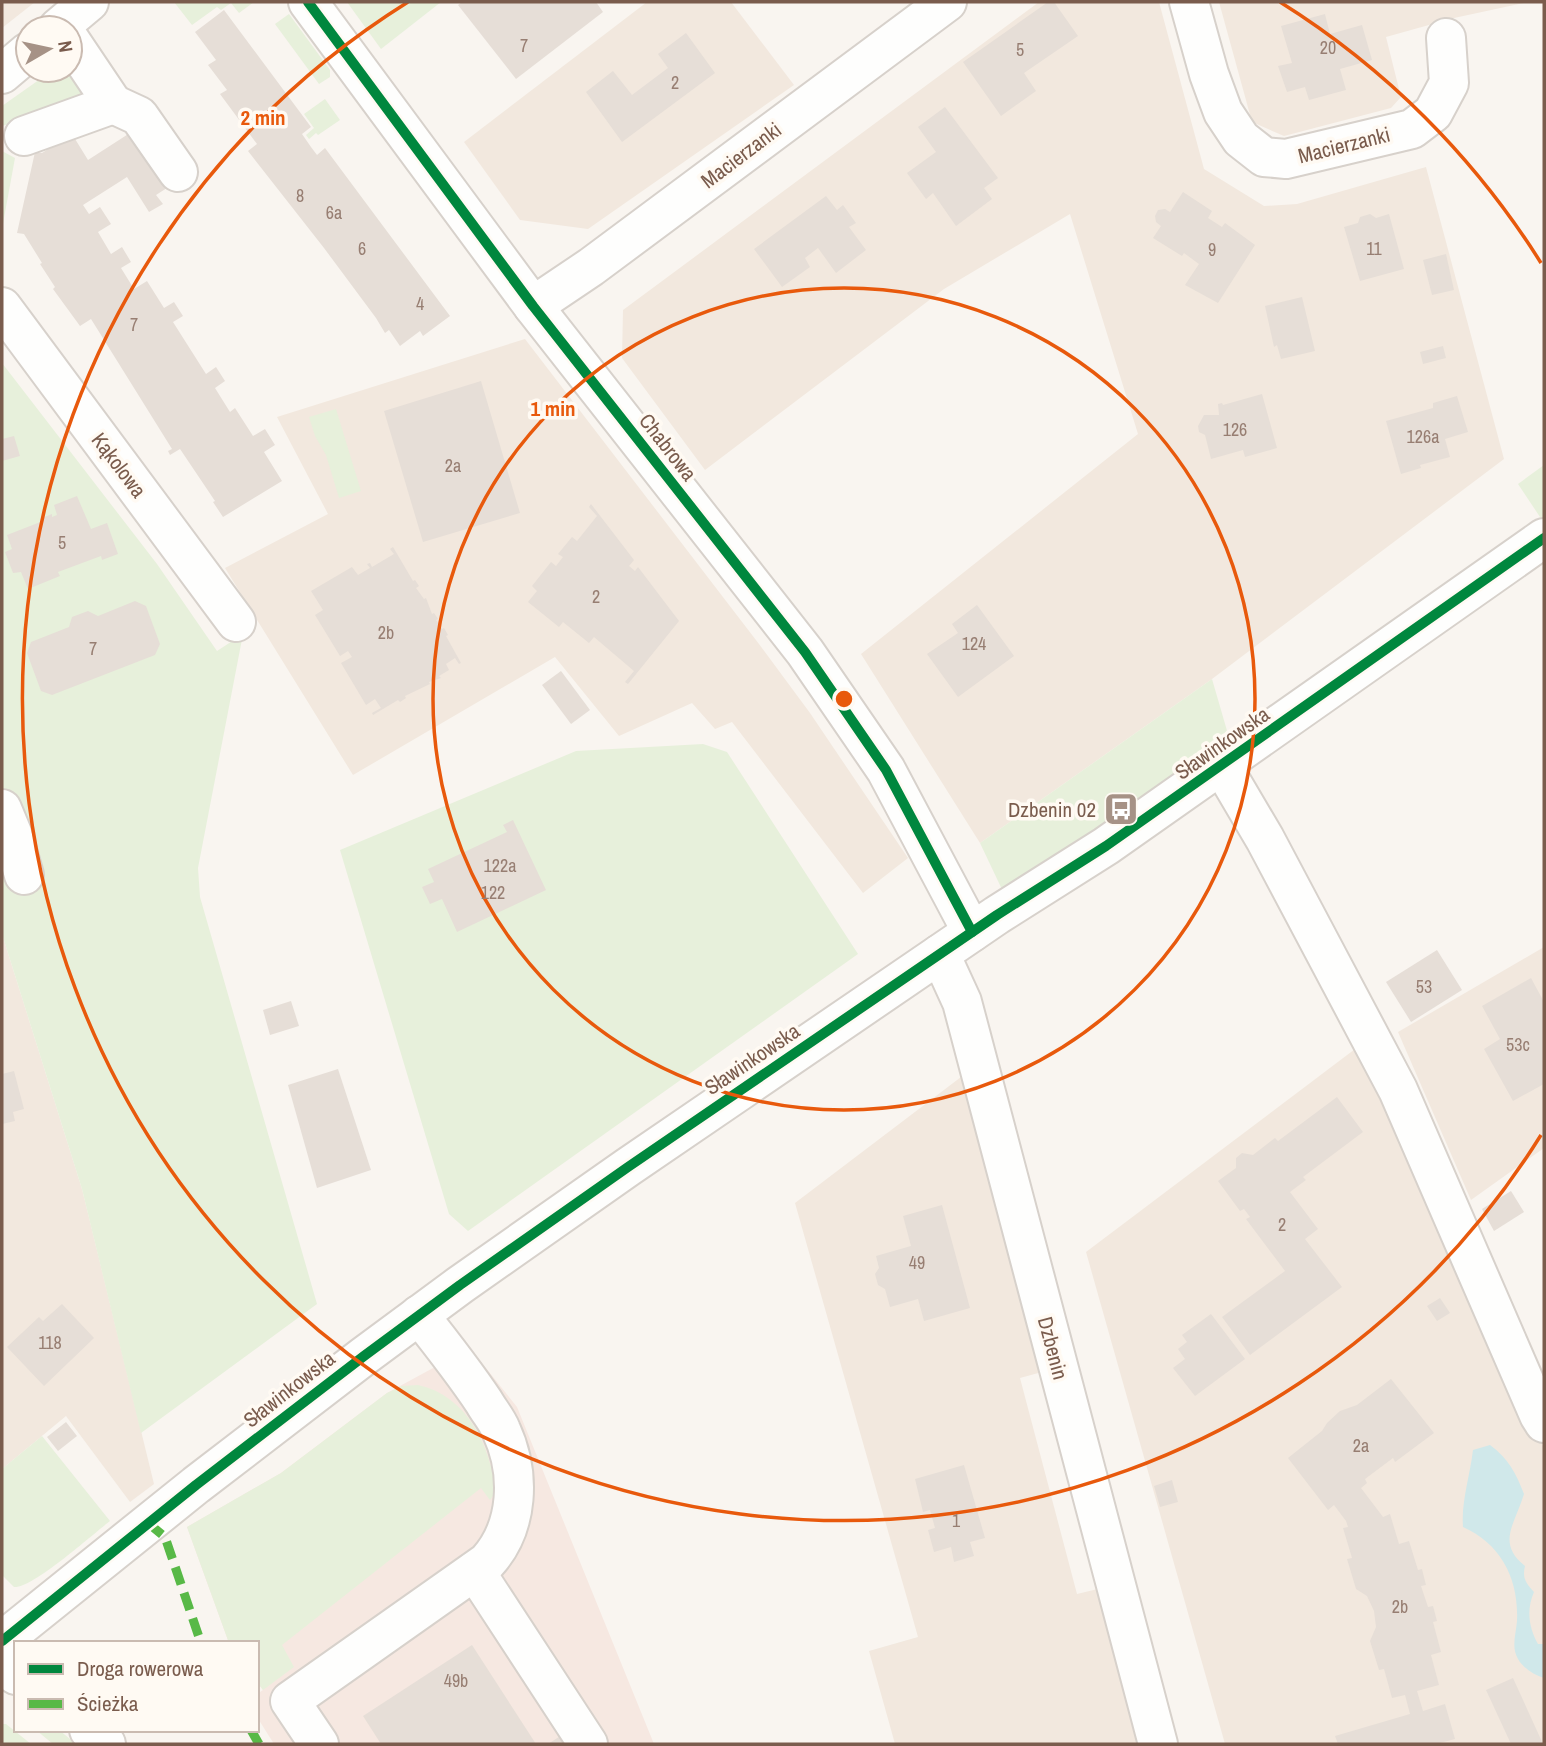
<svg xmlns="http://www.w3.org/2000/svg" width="1546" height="1746" viewBox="0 0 1546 1746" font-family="'Archivo Narrow',sans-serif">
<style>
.residential{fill:#f2e8de}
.commercial{fill:#f6e8e1}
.green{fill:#e7f0db}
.water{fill:#d0e8ea}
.building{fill:#e6ded7}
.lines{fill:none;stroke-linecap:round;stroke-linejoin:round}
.minor-casing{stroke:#d7d1cb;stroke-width:42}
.minor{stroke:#fefefd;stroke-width:38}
.quiet{stroke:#58b947;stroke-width:9;stroke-dasharray:18 9;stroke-linecap:butt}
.cycleway-casing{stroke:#fffaf3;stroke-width:15}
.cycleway{stroke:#00873e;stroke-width:10}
.ring{fill:none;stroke:#e8590c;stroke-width:3.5}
.labels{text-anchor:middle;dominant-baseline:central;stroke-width:7;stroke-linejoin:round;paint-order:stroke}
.number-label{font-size:18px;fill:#977e72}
.street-label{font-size:21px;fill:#7a5c4d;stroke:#fffaf3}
.poi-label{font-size:21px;fill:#7a5c4d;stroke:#fffaf3;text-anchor:end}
.centre{fill:#e8590c;stroke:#fffaf3;stroke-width:3.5}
.ring-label{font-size:21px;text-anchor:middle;font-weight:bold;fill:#e8590c;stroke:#fffaf3;stroke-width:7;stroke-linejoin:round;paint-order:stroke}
</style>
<rect width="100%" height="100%" fill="#f9f5f0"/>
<g class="residential">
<path d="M2,2h33l-33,26z"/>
<path d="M647,2h84l63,83 -206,144 -68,-9 -56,-78z"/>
<path d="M1039,2h120l45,167 60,37 33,-2 129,-37 78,292 -292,220 -232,164 -119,-189 277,-220 -68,-220 -126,75 -239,181 -83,-112 1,-48z"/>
<path d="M1219,2h309l-74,16 -68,19 15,60 -10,11 -107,28 -32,-14z"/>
<path d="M525,339l234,305 51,69 98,145 -45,35 -131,-171 -17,7 -23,-26 -73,33 -64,-79 -202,118 -128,-207 103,-54 -51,-97z"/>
<path d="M2,934l80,255 72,295 -24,18 -64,-86 -64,53z"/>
<path d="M1544,947v201l-73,52 -73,-168z"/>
<path d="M1363,1043l181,405v296h-319l-139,-492z"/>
<path d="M961,1077l81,295 -22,6 57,216 29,-7 44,157h-255l-26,-93 49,-14 -123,-434z"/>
</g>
<path class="commercial" d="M470,1348l47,59 137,337h-380l-17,-27v-23l6,-4 -6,-8v-39h-28l-42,-116 94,-54 106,-80z"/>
<g class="green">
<path d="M174,2h80l-15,11 -8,-10 -10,7 -4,-3 -25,18z"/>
<path d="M347,2h94l-60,47z"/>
<path d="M289,14l41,56v7l-11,7 -44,-60z"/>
<path d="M53,70h17l15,18 -14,17 -69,21v-20z"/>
<path d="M325,99l15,21 -22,15 -2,-2 -7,6 -3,-4 8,-7 -10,-14z"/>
<path d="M2,151l13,7 -13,71z"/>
<path d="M2,363l155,201 60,87 26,-17 -45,234 2,29 117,407 -176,129 -59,-244 -80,-255z"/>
<path d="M336,409l25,82 -22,7 -13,-43 -11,-19 -6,-19z"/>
<path d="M1544,465v53l-2,2 -24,-36z"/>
<path d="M1212,679l18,62 -223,159 -27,-57z"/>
<path d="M703,744l24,8 131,202 -390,277 -19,-17 -109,-364 236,-99z"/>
<path d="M418,1385c50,11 72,61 78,107l-6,8 -9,-12 -199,157 12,22 -31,23 -6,-8v-39h-28l-42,-116 94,-54 106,-80 15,-7z"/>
<path d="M42,1436l68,85c-17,13 -78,68 -96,66l-12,-12v-106z"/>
<path d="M2,1724h4l25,20h-29z"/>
<path d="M36,1730h23l17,14h-23z"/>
</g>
<path class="water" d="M1490,1445c18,13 26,28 34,49 -9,30 -28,49 1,72 -3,12 1,17 9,26 -8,18 -5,36 4,52h6v34c-10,-3 -20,-9 -26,-19 -7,-12 -2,-25 -1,-38 2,-42 -16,-77 -54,-94 -2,-25 7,-51 10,-77z"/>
<g class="building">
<path d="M462,2h134l7,10 -87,67 -58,-74z"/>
<path d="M1048,2h6l24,34 -54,37 12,18 -35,25 -38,-54z"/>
<path d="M224,10l87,117 -9,7 9,13 6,8 8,-7 125,168 -27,20 -3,-5 -20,15 -11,-16 -4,3 -9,-15 -52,-70 -76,-97 9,-7 -37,-50 7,-4 -19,-25 8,-5 -21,-28z"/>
<path d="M1325,14l5,20 32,-9 10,35 -32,9 6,21 -37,10 -4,-13 -18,5 -9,-26 14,-3 -11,-37z"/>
<path d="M686,33l29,40 -93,69 -36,-50 27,-21 19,24 36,-27 -10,-14z"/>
<path d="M945,107l53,71 -14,10 8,11 -36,27 -23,-33 -7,6 -19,-26 29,-21 -18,-25z"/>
<path d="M133,131l37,55 -14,9 7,9 -14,8 -22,-35 -44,28 6,9 11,-7 11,17 -13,8 13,22 11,-7 9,15 -10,6 13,21 13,-8 17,27 10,-6 9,14 -10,6 33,52 10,-7 9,14 -10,7 15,24 5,-4 18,28 12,-7 10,16 -11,7 18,29 -59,36 -10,-15 2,-1 -35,-52 -10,6 -2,-4 4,-2 -81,-130 -11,7 -27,-37 2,-2 -15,-23 2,-1 -18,-29 -7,-1 18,-81 7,1 30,-19 16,26z"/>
<path d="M1183,192l29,19 -4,7 14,9 3,-4 30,22 -37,58 -33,-18 14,-21 -15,-11 -2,3 -29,-18 8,-12 -5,-4 -1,-6 3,-6 7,-1 5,3z"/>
<path d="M826,196l11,14 6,-5 13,18 -7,4 17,23 -30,23 -18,-25 -13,10 5,9 -28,20 -28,-38z"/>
<path d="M1370,214l6,4 13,-4 15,55 -44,12 -16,-54 14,-4 2,-6z"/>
<path d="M1446,254l8,36 -22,5 -9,-35z"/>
<path d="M1302,297l13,54 -34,8 -4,-14 -3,2 -9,-41z"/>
<path d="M1443,346l3,12 -23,6 -3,-12z"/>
<path d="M481,381l39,132 -97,29 -39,-131z"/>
<path d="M1262,394l15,54 -32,9 -2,-7 -32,9 -6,-24 -6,-3 -1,-6 6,-11h15l-1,-11 4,-1 1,2z"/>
<path d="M1457,396l11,36 -23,7 5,18 -30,8 1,3 -20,6 -15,-53 47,-13v-5z"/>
<path d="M14,436l6,20 -18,5v-22z"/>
<path d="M77,496l14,33 16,-6 11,31 -16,6 -1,-4 -43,16 2,4 -32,13 -7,-17 -8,1 -8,-21 7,-3 -5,-14 36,-14 -1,-3 10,-4v3l5,-2 -3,-10z"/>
<path d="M591,504l43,56 -5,6 6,5 3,-4 41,54 -51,63 -3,-2 9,-11 -40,-34 -5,6 -26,-21 -4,5 -31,-25 9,-11 -5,-5 19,-24 5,4 7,-9 -5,-3 14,-17 5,4 20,-25 -8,-9z"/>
<path d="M393,547l20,34 2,-1 4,6 -3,2 8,11 2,-1 6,16 2,-1 4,6 -2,1 6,9 2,-1 4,7 -2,1 15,27 -2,1 -4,-6 -9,6 3,6 -10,6 2,2 -12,4 1,2 -25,12 1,2 -6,4 -2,-2 -25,15 -1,-2 9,-5 -6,-9 -9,6 -25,-42 11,-6 -4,-6 -8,5 -25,-41 8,-5 -12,-19 41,-24 6,8 12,-7 -3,-4 3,-1 2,4 22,-13 -4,-5z"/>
<path d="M135,601l11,5 14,38 -5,11 -103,40 -11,-4 -14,-38 4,-11 38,-15 3,-10 16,-6 10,5z"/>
<path d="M977,605l37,51 -56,41 -31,-43 31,-21 -6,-9z"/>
<path d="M561,671l29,39 -19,14 -29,-39z"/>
<path d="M513,820l33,70 -89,42 -15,-33 -12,5 -8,-17 12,-5 -6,-13 79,-37 -4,-7z"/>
<path d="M1437,950l25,40 -51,32 -25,-40z"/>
<path d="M1531,978l13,24v82l-31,17 -29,-52 16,-10 -18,-33z"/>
<path d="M291,1001l8,25 -29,9 -7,-25z"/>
<path d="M338,1069l33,101 -54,18 -29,-103z"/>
<path d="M14,1071l10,38 -11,3 2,9 -13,3v-50z"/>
<path d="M1337,1097l26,35 -60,45 3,3 -16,12 28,37 -13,10 37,48 -92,68 -28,-38 63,-46 -39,-52 4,-2 -6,-8 -4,2 -22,-30 18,-13v-10l6,-5 11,2 22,-17 3,3z"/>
<path d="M1511,1191l13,21 -30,19 -12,-22z"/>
<path d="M942,1205l28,103 -46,13 -6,-22 -28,8 -5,-18 -7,-4 -3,-11 4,-6 -3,-12 35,-10 -8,-30z"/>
<path d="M1440,1298l10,15 -13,8 -10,-15z"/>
<path d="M62,1304l32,34 -50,48 -37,-39 32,-30 4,4z"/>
<path d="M1211,1314l34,45 -50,37 -22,-28 12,-9 -7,-10 9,-7 -5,-7z"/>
<path d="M1391,1379l43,54 -39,29 -2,-4 -28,21 2,4 -6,5 22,29 7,-3 9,30 10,-3 9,29 4,-1 4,16 -5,1 7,21 5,-1 4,15 -4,1 8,30 -10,3 8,30 -22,6 6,20 22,-7 10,35 -19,5h-98l-3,-8 75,-22 -5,-19 -13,3 -8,-29 -5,1 -9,-29 6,-14 -2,-16 -7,-15 -11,-7 -9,-30 5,-1 -9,-30 5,-1 -2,-6 -12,-16 -6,5 -40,-52 34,-27 5,-8 13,-12 17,-6z"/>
<path d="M66,1422l11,14 -19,15 -11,-14z"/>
<path d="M964,1465l21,73 -15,4 4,14 -20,6 -3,-15 -17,5 -6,-22 7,-2 -5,-18 -7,2 -8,-33z"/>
<path d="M1172,1480l6,22 -18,5 -6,-21z"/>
<path d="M472,1645l64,99h-155l-18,-28z"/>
<path d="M1513,1678l30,66h-32l-25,-54z"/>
<path d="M562,1735l6,9h-20z"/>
</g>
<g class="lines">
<g class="minor-casing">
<g id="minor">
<path d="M308,2l225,304 272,346 81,118 86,162"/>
<path d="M1189,2l20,72 14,38 18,27 23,18 22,2 126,-30 21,-16 16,-30 -3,-45"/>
<path d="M58,28l31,-26"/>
<path d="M2,74l26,-22"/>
<path d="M113,104l26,12 39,56"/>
<path d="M24,136l89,-32 -43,-64"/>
<path d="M533,306l58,-39 356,-265"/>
<path d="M2,307l234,315"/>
<path d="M1222,766l43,73 133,251 141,325 5,8"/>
<path d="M2,809l10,24 12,42"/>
<path d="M940,954l22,48 196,742"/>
<path d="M475,1571l113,173"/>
<path d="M2,1641l194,-156 168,-129 96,-71 168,-118 369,-252 109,-69 438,-308"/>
<path d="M2,1666l14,9"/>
<path d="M89,1730l17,14"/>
<path d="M319,1744l-29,-43 197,-139c32,-35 34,-89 14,-132 -4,-10 -12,-19 -17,-28 -20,-30 -42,-58 -65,-87"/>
</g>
</g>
<use href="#minor" class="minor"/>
<g class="quiet">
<path d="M148,1523l17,14 36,106"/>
<path d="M251,1730l8,14"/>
</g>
<g class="cycleway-casing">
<g id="cycleway">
<path d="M308,2l225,304 272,346 81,118 86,162"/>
<path d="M2,1641l194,-156 168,-129 96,-71 168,-118 369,-252 109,-69 438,-308"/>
</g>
</g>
<use href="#cycleway" class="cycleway"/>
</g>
<g class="ring">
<circle cx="844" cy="699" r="411"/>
<path d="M1541 1135A822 822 0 1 1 408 2M1280 2A822 822 0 0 1 1541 263"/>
</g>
<defs>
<g id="bus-square" transform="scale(1.75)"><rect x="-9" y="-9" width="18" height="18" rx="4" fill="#a69286" stroke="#fffaf3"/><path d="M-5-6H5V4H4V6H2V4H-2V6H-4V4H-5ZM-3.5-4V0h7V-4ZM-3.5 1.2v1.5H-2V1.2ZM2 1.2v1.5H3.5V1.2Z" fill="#fff"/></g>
</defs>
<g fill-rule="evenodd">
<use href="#bus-square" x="1121" y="809"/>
</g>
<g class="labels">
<g class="number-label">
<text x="524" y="45">7</text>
<text x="1328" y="47">20</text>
<text x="1020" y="49">5</text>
<text x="675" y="82">2</text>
<text x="300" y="195">8</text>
<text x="334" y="212">6a</text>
<text x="362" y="248">6</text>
<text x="1374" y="248">11</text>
<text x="1212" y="249">9</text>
<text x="420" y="303">4</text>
<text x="134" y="324">7</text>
<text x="1235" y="429">126</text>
<text x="1423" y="436">126a</text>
<text x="453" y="465">2a</text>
<text x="62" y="542">5</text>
<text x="596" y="596">2</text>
<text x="386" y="632">2b</text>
<text x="974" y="643">124</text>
<text x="93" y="648">7</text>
<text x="500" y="865">122a</text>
<text x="493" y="892">122</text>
<text x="1424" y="986">53</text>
<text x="1518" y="1044">53c</text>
<text x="1282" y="1224">2</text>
<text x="917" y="1262">49</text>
<text x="50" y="1342">118</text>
<text x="1361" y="1445">2a</text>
<text x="956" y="1520">1</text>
<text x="1400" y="1606">2b</text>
<text x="456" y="1680">49b</text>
</g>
<g class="street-label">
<text transform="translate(1344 145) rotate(-14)">Macierzanki</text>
<text transform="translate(741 155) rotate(-37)">Macierzanki</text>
<text transform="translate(668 447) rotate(52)">Chabrowa</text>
<text transform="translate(119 465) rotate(53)">Kąkolowa</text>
<text transform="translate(1222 743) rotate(-35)">Sławinkowska</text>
<text transform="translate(752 1059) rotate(-34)">Sławinkowska</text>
<text transform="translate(1053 1348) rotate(75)">Dzbenin</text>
<text transform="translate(289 1389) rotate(-38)">Sławinkowska</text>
</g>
<g class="poi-label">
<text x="1096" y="809">Dzbenin 02</text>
</g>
</g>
<circle cx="844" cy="699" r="10" class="centre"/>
<g class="ring-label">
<text x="263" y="125">2 min</text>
<text x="553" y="416">1 min</text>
</g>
<rect width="1546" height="1746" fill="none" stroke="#7a5c4d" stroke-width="7"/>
<rect x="14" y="1641" width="245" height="91" fill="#fffaf3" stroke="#cabbb1" stroke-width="2"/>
<rect x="28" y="1664" width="35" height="10" fill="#00873e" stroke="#cabbb1" stroke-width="2"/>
<text x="77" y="1676" font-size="21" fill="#7a5c4d">Droga rowerowa</text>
<rect x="28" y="1699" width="35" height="10" fill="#58b947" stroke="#cabbb1" stroke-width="2"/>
<text x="77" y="1711" font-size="21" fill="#7a5c4d">Ścieżka</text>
<g transform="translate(49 49) rotate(81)"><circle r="33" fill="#fffaf3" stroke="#cabbb1" stroke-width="2"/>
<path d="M0-5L12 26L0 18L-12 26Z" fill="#a69286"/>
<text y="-10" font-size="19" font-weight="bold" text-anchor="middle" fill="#7a5c4d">N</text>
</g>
</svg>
